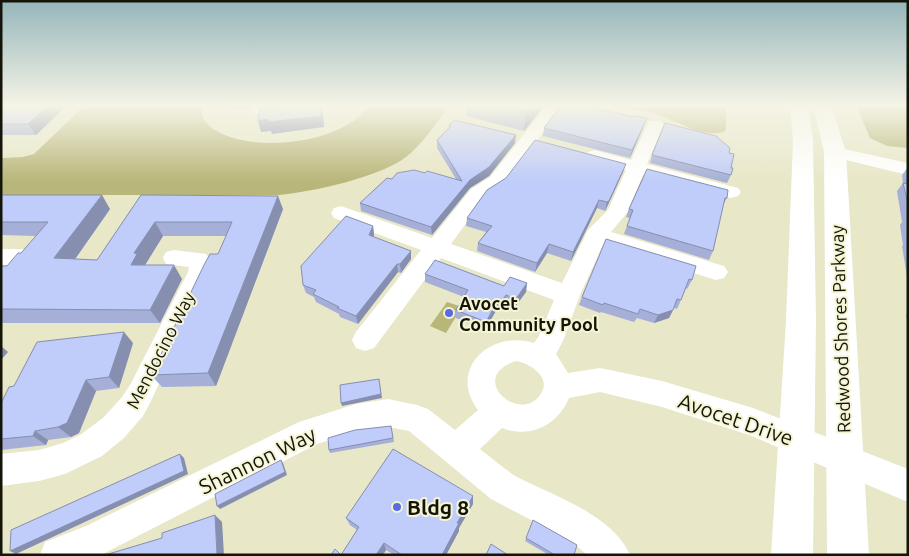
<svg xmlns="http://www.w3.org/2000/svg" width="909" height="556" viewBox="0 0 909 556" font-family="Ubuntu,sans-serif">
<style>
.water{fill:#b8b678}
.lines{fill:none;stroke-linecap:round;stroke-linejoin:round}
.minor{fill:#fff;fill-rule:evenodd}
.major{fill:#fff;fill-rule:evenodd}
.wall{fill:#a5afd7}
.shaded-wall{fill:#868faf}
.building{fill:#c0ccfa;stroke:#868faf}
.poi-dot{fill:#596be2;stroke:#f5f5d5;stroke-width:2}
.labels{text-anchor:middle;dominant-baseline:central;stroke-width:4;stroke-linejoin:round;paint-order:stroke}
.poi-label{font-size:18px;font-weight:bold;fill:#141409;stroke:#f5f5d5;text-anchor:start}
.street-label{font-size:18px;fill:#141409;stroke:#f5f5d5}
.near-street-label{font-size:21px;fill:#141409;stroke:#f5f5d5}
.near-poi-label{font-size:21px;font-weight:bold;fill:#141409;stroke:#f5f5d5;text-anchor:start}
</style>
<rect width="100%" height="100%" fill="#e8e7c8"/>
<g class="water">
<path d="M85,105h118c-4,11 3,19 12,25 38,24 129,14 154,-25h82c-14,16 -29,40 -45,52 -26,20 -94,35 -127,38h-278v-37l22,-1 11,-3z"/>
<path d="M606,105h120v24l-2,3c-25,6 -48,-13 -71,-19 -16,-4 -31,-5 -47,-8z"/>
<path d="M856,105h52v43l-21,-2 -17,-8z"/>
<path d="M447,302l15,5 -16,26 -16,-7z"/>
</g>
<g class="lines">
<g class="minor">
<path d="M249,105h16l1,2c14,1 28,-4 42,-2 -11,16 -39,13 -55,8z"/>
<path d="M547,105h16l-59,80 -19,12 -34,47 111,39 26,-53 20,-20 18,-40 -38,-10 -3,-4 3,-4 6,-2 37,10 18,-39h12l2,4 -16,39 91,24 3,4 -3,4 -7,2 -88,-23 -16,38 -16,19 113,34 4,6 -4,6 -8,2 -113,-35 -23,50 -17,46 -7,13 12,19 32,-5 62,13 91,27 155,61v33l-159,-67 -87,-28 -62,-15 -31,6c-11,27 -39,41 -67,30l-22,21c12,9 24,20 37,28 37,19 96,38 113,78h-43l-16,-14 -80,-42 -82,-68 -21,-4 -32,5 -39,12 -216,111h-61l5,-13 41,-16 213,-104 57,-18 32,-5 29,6 11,4 27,21 23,-20c-31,-41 13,-81 56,-67l5,-7 15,-36 -113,-42 -67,90 -9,3 -9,-3 -4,-8 4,-8 65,-82 -87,-32 -3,-5 3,-5 7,-2 91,32 39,-49 19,-12zM516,361c14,2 37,17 24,34 -21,30 -74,-18 -24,-34z"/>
<path d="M835,147l73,16v12l-79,-19 -3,-4 3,-4z"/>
<path d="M1,249h24l8,2 3,6 -3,6 -8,2h-24z"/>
<path d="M174,250l32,4 7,10 -1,8 -62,131 -7,13 -19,22 -22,18 -37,18 -26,7 -38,5v-32l38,-4 24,-7 17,-8 23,-17 19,-21 8,-12 58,-113 1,-5 -23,-3 -3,-6 3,-6z"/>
</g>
<g class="major">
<path d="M790,105h18l5,35 3,181 -3,234h-42l15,-234 7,-181z"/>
<path d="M813,105h18l15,47 23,403h-42l-3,-403z"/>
</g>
</g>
<g class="wall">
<path d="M1,105h66l-31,30h-35z"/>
<path d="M213,105h34l-1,5 -32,-3z"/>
<path d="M466,105h79l-21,26 -58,-15z"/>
<path d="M449,125l66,18 -26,33 -19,12 -38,47 -71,-24 -1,-8 32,-24h64l-19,-31v-8l12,-13z"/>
<path d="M644,126l-14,32 -87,-22 1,-8z"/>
<path d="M729,153l2,22 -4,8 -77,-20 2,-8z"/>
<path d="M908,167v116l-6,-37 1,-1 -3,-20 2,-3 -5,-31 6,-8 -1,-8z"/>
<path d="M647,169l80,29 -4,7 -10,46 -4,9 -85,-26 6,-16 -4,-1 3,-8z"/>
<path d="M623,172l-17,37 -1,2 -8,-3 -26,53 -24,-8 -12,19 -58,-21 1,-8 8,-11 -20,-6 1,-8z"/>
<path d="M1,195l109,14 -35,50 22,1 44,-65 142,14 -67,177 -54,1 -11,-12 67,-121 8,-18h-63l-18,29 37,14 -22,44h-159v-57h6l14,-13 15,-17 -35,-1z"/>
<path d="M373,226l1,9 -1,2 38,14v8l-10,14 -3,-1 -40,52 -18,-7 -1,-3 -23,-12 -2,-5 -8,-4 -3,-8z"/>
<path d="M606,239l86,41 -5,9 -1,-1 -9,21 -3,-1 -5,10 -15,5 -17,-5 -3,4 -33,-10 -1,1 -21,-8 3,-8z"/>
<path d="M425,274l79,12 23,-3 -1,9 -11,15 -10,-3 -5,6 -3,-1 -12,21 -29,-12v-8l8,-13 -39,-15z"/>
<path d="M908,314v12l-2,-11z"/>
<path d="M133,343l-14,45 -23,3 -17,42 -8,4 -23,3 -2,5 -45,5v-47l13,-17z"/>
<path d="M391,426l3,16 -64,11 -1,-3z"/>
<path d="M473,504l-14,24v3l-13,24h-52l-8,-5 -3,5h-42l16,-25 -7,-5 -4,-7z"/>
<path d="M533,520l41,35h-25l-24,-14z"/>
</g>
<g class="shaded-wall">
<path d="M49,105h18l-31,30 -8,-11z"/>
<path d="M244,105h3l-1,5z"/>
<path d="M321,105l2,6 1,16 -52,7 -1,-3 -10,1 -3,-11z"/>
<path d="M532,105h13l-21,26 2,-20z"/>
<path d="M647,118l-3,8 -14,32 2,-8z"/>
<path d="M516,135l-1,8 -26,33 -19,12 -38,47 -1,-8 39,-47z"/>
<path d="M626,164l-3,8 -17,37 -1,2 2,-9z"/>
<path d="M102,195l8,14 -44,63 -12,-14z"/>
<path d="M278,196l5,13 -67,177 -8,-13z"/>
<path d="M599,200l-2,8 -26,53 2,-9z"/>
<path d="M155,222l8,14 -18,29h-14l3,-12z"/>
<path d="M373,226l1,9 -3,9 -2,-9z"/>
<path d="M549,244l-2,9 -12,19 2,-9z"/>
<path d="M411,251v8l-10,14 -1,-9z"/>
<path d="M397,264l1,8 -40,52 -2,-8z"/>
<path d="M174,265l8,14 -22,44 -10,-13z"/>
<path d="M527,283l-1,9 -11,15 1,-8z"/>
<path d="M506,295l-1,9 -5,6 1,-8z"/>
<path d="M498,300l-1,9 -12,21 1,-8z"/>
<path d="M673,310l-4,8 -15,5 4,-8z"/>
<path d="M124,332l9,11 -14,45 -10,-11z"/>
<path d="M1,346l7,6 -7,8z"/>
<path d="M379,379l3,19 -40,8 -1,-3z"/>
<path d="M86,380l10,11 -17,42 -8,4 -13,-10z"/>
<path d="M35,431l13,9 -2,5 -13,-9z"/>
<path d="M180,454l4,4 4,16 -172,80 -6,-3z"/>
<path d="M281,460l2,3 4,12 -67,34 -3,-3z"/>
<path d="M473,496v8l-14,24v3l-13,24h-4l15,-32z"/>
<path d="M215,515l7,7 2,33h-7z"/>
<path d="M384,543l2,7 -3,5h-7z"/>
</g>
<g class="building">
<path d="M1,105h48l-21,19h-27z"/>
<path d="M290,105h31v11l-53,6v-3l-10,2 2,-15 19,1z"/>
<path d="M498,105h34l-6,6z"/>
<path d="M561,105h23l49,12 1,-1 13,2 -15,32 -88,-22z"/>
<path d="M454,120l62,15 -27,32 -19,13 -39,47 -71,-24 27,-25 5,1 5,-6 17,-3 11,3 2,-2 35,10 -25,-41 14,-14 -2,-1z"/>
<path d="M665,123l51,13 14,12 -1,5 5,1 -3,14h2l-2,7 -79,-20z"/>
<path d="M535,140l91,24 -17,37 -2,1 -8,-2 -26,52 -24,-8 -12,19 -59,-20 14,-17 -25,-8 20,-28 19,-12z"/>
<path d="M647,169l81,21 -1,8h-2l-12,53 -86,-25 6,-16 -4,-1z"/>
<path d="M903,183l5,1v20z"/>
<path d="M1,195h101l-48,63 43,2 44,-65 137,1 -70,177 -57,2 53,-110 6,-11h8l14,-32h-77l-21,31 3,1 -6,11h43l-24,45 -149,-1v-43h6l11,-13h3l27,-31h-47z"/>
<path d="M346,216l27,10 -4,9 42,16 -11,13h-3l-41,52 -19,-8 2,-1 -26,-13 3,-4 -13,-5 -2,-19z"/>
<path d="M606,239l90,27 -4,14 -3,-1 -8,21 -4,-1 -4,11 -15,5 -18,-6 -2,5 -34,-11 -1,2 -21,-8z"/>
<path d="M435,260l69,26 6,-9 17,6 -11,16 -10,-4 -5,7 -3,-2 -12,22 -30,-12 12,-20 -43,-16z"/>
<path d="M124,332l-15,45 -23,3 -19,43 -9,4 -23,4 -2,5 -32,3v-36l8,-16 5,-1 23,-44z"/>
<path d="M379,379l2,15 -40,9 -1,-18z"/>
<path d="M391,426l2,12 -64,12 -1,-12 27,-8z"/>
<path d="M393,449l80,47 -16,27h2l-17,32h-40l-18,-12 -8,12h-35l18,-28 -13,-9z"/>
<path d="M180,454l4,17 -174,80 1,-21z"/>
<path d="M281,460l4,12 -68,34 -2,-12z"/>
<path d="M215,515l2,40h-112l57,-17v-5z"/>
<path d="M533,520l44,25 -3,10h-19l-29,-17z"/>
<path d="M491,544l17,11h-22z"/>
<path d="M335,549l6,6h-10z"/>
</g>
<linearGradient id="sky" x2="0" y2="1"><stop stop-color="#95b5bb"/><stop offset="0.58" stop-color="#f5f4e6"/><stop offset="1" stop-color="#f5f4e6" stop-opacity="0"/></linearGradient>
<rect width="909" height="182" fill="url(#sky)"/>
<g class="poi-dot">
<circle cx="449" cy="313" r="5"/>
<circle cx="397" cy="507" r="5"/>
</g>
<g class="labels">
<g class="poi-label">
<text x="459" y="303">Avocet<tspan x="459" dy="21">Community Pool</tspan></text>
</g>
<g class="street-label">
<text transform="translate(840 329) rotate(-92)">Redwood Shores Parkway</text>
<text transform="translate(160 350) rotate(-63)">Mendocino Way</text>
</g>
<g class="near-street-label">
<text transform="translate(736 419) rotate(19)">Avocet Drive</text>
<text transform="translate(257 460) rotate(-26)">Shannon Way</text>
</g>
<g class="near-poi-label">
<text x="407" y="507">Bldg 8</text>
</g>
</g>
<rect width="909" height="556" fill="none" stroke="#141409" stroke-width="5"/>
</svg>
